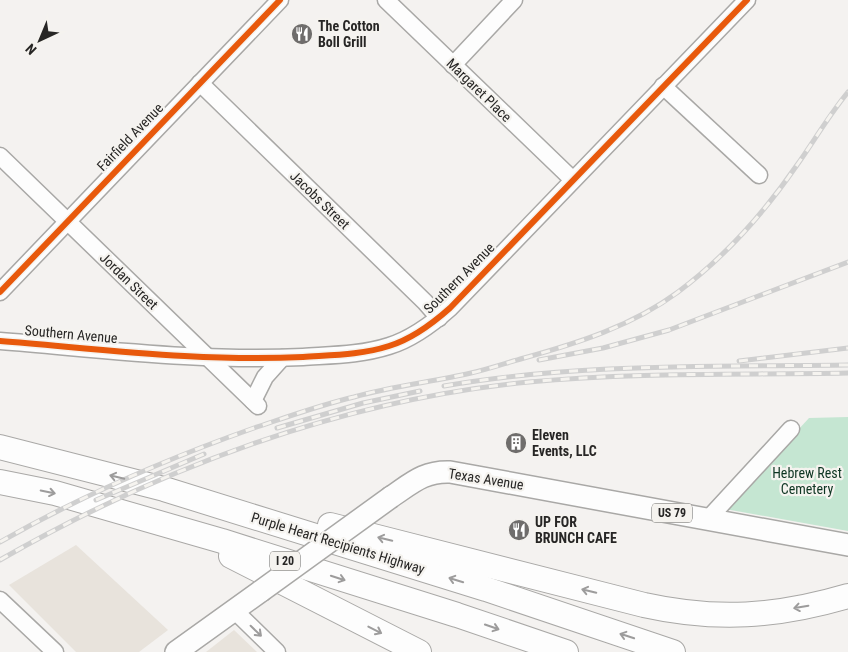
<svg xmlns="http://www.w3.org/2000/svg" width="848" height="652" viewBox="0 0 848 652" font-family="'Roboto Condensed',sans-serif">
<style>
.built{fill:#e8e3dc}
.green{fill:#c5e6d2}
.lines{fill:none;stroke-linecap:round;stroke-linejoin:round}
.minor-casing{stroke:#a9a8a6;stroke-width:19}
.major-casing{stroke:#a9a8a6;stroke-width:24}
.highway-casing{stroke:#a9a8a6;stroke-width:26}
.minor{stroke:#fdfdfd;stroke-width:16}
.major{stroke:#fdfdfd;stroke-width:21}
.highway{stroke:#fdfdfd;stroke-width:24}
.rail-casing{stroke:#cfcfcf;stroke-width:5}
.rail{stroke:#f5f3ef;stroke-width:3;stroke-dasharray:9;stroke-linecap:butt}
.major-bridge-casing{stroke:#a9a8a6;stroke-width:24;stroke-linecap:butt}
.major-bridge{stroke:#fdfdfd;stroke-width:21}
.cycleway-casing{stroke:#f5f3ef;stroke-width:9}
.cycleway{stroke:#e8590c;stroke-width:6}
.oneway{stroke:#9d9c9c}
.labels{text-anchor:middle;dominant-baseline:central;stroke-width:4.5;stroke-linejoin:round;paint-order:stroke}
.shield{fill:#f5f3ef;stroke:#656462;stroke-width:1}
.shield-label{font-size:12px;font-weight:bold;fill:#272625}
.poi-label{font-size:14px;font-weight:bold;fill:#272625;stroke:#f5f3ef;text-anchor:start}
.street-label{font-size:14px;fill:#272625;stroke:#f5f3ef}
.park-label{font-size:14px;fill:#0d3522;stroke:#f5f3ef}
</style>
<rect width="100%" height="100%" fill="#f4f2f0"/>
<g class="built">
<path d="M76,545l92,85 -29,22h-63l-67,-67z"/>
<path d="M234,630l23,22h-51z"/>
</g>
<path class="green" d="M848,417v114l-123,-22 84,-91z"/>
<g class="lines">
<g class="minor-casing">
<g id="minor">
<path d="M386,0l187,180"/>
<path d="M453,65l61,-65"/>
<path d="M200,83l225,219 14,16"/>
<path d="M663,86l96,89"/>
<path d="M0,156l258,250"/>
<path d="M0,292l280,-292"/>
<path d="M0,341c101,8 202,21 303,16 29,-2 58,-2 86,-11 23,-7 43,-22 61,-38l297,-308"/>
<path d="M253,401l12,-24 17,-19"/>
<path d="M708,519l83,-90"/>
<path d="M0,600l55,52"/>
<path d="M234,610l43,42"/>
</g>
</g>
<g class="major-casing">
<g id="major">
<path d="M391,497c21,-14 33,-26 59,-25l398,73"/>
<path d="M176,652l85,-61"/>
</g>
</g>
<g class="highway-casing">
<g id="highway">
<path d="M0,447l164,42 322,100 187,63"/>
<path d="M0,482l55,11 167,48 235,74 109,37"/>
<path d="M330,525l314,80c72,16 133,12 204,-9"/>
<path d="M231,556l188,96"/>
</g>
</g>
<use href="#minor" class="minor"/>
<use href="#major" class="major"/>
<use href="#highway" class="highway"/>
<g class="rail-casing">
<g id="rail">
<path d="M539,360l64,-12 66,-18 179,-68"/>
<path d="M739,361l109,-13"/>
<path d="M444,386c133,-23 269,-19 404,-21"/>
<path d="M277,428l86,-25 57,-12"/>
<path d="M96,500l108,-46"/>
<path d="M0,542c81,-46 166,-83 254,-114 33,-11 66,-23 100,-31 38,-11 78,-15 117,-24 18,-4 35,-10 53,-15 54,-15 108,-32 154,-66 47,-35 86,-79 119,-127 17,-24 32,-50 51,-73"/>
<path d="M0,560c162,-93 343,-160 529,-178 106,-10 213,-7 319,-9"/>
</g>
</g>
<use href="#rail" class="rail"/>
<g class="major-bridge-casing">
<path id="major-bridge" d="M261,591l130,-94"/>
</g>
<use href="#major-bridge" class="major-bridge"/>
<g class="cycleway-casing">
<g id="cycleway">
<path d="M0,292l280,-292"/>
<path d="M0,341c101,8 202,21 303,16 29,-2 58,-2 86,-11 23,-7 43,-22 61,-38l297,-308"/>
</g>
</g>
<use href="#cycleway" class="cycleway"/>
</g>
<defs><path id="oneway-shaft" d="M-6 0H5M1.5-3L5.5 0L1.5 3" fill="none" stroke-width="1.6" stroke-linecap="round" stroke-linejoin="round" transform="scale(1.25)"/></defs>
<g class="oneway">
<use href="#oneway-shaft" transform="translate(117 477) rotate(-166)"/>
<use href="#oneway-shaft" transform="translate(48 492) rotate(12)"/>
<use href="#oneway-shaft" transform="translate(385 539) rotate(-166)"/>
<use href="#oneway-shaft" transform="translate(338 578) rotate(18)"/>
<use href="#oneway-shaft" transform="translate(456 580) rotate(-163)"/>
<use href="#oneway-shaft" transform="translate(589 591) rotate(-166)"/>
<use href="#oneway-shaft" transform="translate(801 607) rotate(170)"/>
<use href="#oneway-shaft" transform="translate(492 627) rotate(19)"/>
<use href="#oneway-shaft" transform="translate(375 630) rotate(27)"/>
<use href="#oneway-shaft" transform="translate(256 631) rotate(44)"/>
<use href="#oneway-shaft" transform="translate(627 636) rotate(-162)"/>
</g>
<defs>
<g id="restaurant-disc" transform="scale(1.125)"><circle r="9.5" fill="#6f6d6c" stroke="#f5f3ef"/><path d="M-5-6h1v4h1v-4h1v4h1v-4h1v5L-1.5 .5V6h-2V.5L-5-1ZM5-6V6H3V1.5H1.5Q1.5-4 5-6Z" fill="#fff"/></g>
<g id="building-disc" transform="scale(1.125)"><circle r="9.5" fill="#6f6d6c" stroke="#f5f3ef"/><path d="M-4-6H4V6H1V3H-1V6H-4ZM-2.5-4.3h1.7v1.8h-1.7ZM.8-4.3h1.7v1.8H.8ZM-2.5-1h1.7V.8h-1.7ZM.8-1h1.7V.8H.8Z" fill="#fff"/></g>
</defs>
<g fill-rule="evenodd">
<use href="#restaurant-disc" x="302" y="34"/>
<use href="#building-disc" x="516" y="443"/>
<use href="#restaurant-disc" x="519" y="530"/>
</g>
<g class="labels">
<g class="shield">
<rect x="652" y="503.5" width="40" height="19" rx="4"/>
<rect x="270" y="551.5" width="30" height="19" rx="4"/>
</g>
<g class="shield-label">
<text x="672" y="513">US 79</text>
<text x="285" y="561">I 20</text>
</g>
<g class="poi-label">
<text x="318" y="26">The Cotton<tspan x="318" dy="16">Boll Grill</tspan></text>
<text x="532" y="435">Eleven<tspan x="532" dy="16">Events, LLC</tspan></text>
<text x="535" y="522">UP FOR<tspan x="535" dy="16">BRUNCH CAFE</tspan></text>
</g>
<g class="street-label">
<text transform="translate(479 90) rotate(44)">Margaret Place</text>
<text transform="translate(130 137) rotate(-46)">Fairfield Avenue</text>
<text transform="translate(320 200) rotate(44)">Jacobs Street</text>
<text transform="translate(459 278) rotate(-45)">Southern Avenue</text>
<text transform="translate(129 281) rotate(44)">Jordan Street</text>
<text transform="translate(71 334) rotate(5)">Southern Avenue</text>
<text transform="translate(486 479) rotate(9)">Texas Avenue</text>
<text transform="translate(338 543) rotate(17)">Purple Heart Recipients Highway</text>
</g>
<g class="park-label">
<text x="807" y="473">Hebrew Rest<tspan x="807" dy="16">Cemetery</tspan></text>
</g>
</g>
<g transform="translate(40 40) rotate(224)" stroke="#f5f3ef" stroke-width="4" paint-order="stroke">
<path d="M0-4L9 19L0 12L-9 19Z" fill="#272625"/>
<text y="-8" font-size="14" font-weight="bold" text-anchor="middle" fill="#272625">N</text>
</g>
</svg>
